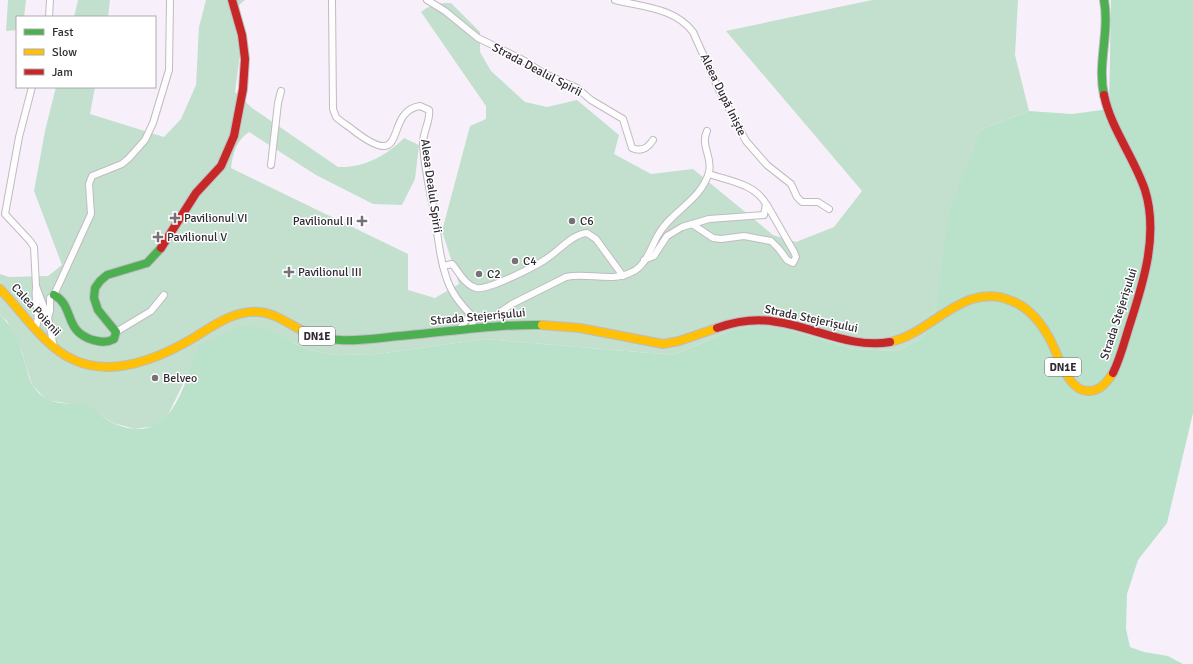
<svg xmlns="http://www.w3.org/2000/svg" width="1193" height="664" viewBox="0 0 1193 664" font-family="Signika,sans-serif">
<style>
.green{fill:#c2e0cd}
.forest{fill:#bae2ca}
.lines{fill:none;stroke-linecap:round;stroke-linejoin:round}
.street-casing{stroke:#c1bac3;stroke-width:8}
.fast-casing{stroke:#c1bac3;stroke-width:10}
.slow-casing{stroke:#c1bac3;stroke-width:10}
.jam-casing{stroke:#c1bac3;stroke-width:10}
.street{stroke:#fefdfe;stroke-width:6}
.fast{stroke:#4caf50;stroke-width:8}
.slow{stroke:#ffc107;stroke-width:8}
.jam{stroke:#c62828;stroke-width:8}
.poi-dot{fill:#777079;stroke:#fff;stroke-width:1.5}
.labels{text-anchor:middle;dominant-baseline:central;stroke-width:3;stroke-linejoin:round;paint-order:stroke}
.shield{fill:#fff;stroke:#706b71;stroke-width:1}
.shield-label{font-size:11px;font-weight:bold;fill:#322b34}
.street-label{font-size:12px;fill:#322b34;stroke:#fff}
.poi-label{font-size:12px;fill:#322b34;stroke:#fff;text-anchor:start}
</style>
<rect width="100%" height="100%" fill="#f7f0fa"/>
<g class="green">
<path d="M8,0h18l-2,17h-7v13l-11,1z"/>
<path d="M78,0h32l-2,17h-34z"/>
<path d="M206,0h39l-6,5 3,35 -7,52 17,16 86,59c26,1 48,-11 66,-29l15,7 -4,34 -13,26 -29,-1 -57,-29 -67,-43c-13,9 -16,21 -18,36l177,86v36l27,8 24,-14 -17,-53 28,-105 16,-7v-13l-65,-94c10,-8 18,-9 30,-9l29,29v20l11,19 34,31 22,5 30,-7 42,35 -5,19 37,20 42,-5 80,66 23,7 38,-15 28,-36 -136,-160 146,-31h146l-3,55 14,56 -47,18 -45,174 -10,27 -4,7 -25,14 -44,-2 -61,-18h-64l-55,24 -189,-16 -108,15 -41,1 -26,-5 -21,-9 -104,39 -19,39 -10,7 -21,3 -22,-6 -24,-16 -42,-7 -15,-15 -10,-33 -15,-31 -7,-6v-41l9,3 39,-1 14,-11 -28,-74 11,-60 11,-44h39l-5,27 74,23 17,-18 15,-34 3,-58z"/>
</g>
<path class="forest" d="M1111,0h82v413l-26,110 -29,37 -11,34 -1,35 4,18 14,5 24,4 15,8h-1183v-349c14,12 21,33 26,51 2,6 3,15 7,20 15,22 33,15 54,20 10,3 17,13 26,17 59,26 70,-37 86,-78l43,-19 23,2 24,13 21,9 26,5 41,-1 108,-15 189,16 55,-24 28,-4 36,4 61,18 44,2 25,-14 4,-7 10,-27 13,-96 32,-78 47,-18 43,3 37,-5z"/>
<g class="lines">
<g class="street-casing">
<g id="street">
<path d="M332,0l1,109 3,8c5,5 11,8 17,13 58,45 29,-18 67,-24l9,4c2,9 -6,22 -6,33 1,25 7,49 12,73 3,22 5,45 13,66 5,14 15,25 25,35l-1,12"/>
<path d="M427,0l18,11 33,27 45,22 22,14 32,14 14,12 32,19 9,29c9,4 16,0 21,-8"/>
<path d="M615,0c28,7 60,8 78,32l26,58 27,51 21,24 24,19 6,13 5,5h16l11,7"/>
<path d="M49,17l1,-17"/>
<path d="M32,87l-13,50 -14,77 25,27 4,6 2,39 12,32 6,29"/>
<path d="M271,165l7,-62 3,-12"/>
<path d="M692,224l21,14 8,1 23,-3 27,5 8,8 8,11 6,3 3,-6 -2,-5 -27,-47"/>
<path d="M644,260l10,-4 13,-20 15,-9 27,-8 55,-4 2,-11c-11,-20 -36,-23 -57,-30"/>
<path d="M443,266l9,-2c7,8 13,21 24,24 11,3 60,-22 70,-29 13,-8 26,-25 41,-26l9,6 27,37"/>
<path d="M36,288c-2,16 5,23 0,40"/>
<path d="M48,318l2,-7v-13l4,-3 37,-81 -2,-30 3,-8 30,-12 7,-6 16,-18 8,-17 16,-53 1,-70"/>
<path d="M458,331l9,-12 26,-2 19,-13 54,-27c22,-5 45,6 66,-5 14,-6 19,-25 26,-37 13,-24 43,-34 51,-63 4,-14 -9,-27 -2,-41"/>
<path d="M116,332l35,-21 13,-16"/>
</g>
</g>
<g class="fast-casing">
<g id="fast">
<path d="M1104,95c-7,-31 6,-63 0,-95"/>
<path d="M54,295c21,11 9,36 39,45 8,2 14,3 21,-1l2,-7 -18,-22 -4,-12 1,-10 5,-7 7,-6 40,-12 14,-15"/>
<path d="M303,331c30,15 65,8 96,5 48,-4 96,-12 143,-11"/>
</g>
</g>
<g class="slow-casing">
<g id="slow">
<path d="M0,289c23,23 44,58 74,71 40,18 86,-2 121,-23 19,-12 40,-27 64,-25 16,1 30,12 44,19"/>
<path d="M542,325l38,3 83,16 16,-3 38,-13"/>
<path d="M890,342c43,-9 74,-62 122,-41 15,6 27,19 35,33 11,16 19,59 43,57 11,-1 17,-9 23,-18"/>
</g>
</g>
<g class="jam-casing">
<g id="jam">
<path d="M1104,95c7,34 30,62 41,95 14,45 -2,94 -16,137 -5,16 -9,32 -16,46"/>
<path d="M161,248l35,-55 25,-27 13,-30 9,-47 2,-30 -3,-24 -10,-35"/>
<path d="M717,328c20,-7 39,-10 60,-6 37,5 75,27 113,20"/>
</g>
</g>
<use href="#street" class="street"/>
<use href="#fast" class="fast"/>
<use href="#slow" class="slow"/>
<use href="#jam" class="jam"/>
</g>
<g class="poi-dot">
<path d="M173 212h4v4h4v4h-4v4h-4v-4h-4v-4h4z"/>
<path d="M360 215h4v4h4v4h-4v4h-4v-4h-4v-4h4z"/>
<circle cx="572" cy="221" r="4"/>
<path d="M156 231h4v4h4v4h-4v4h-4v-4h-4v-4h4z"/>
<circle cx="515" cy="261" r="4"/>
<path d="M287 266h4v4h4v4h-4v4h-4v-4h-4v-4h4z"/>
<circle cx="479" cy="274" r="4"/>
<circle cx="155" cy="378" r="4"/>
</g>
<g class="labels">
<g class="shield">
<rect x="299" y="327" width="36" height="18" rx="3"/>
<rect x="1045" y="358" width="36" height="18" rx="3"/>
</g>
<g class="shield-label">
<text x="317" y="336">DN1E</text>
<text x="1063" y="367">DN1E</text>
</g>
<g class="street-label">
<text transform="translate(537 70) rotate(28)">Strada Dealul Spirii</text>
<text transform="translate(723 95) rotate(64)">Aleea După Iniște</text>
<text transform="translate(431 186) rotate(82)">Aleea Dealul Spirii</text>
<text transform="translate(36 310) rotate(47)">Calea Poienii</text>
<text transform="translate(1119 314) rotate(-72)">Strada Stejerișului</text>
<text transform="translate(478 317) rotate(-5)">Strada Stejerișului</text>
<text transform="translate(811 319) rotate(12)">Strada Stejerișului</text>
</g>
<g class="poi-label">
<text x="184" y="218">Pavilionul VI</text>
<text x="353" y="221" text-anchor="end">Pavilionul II</text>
<text x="580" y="221">C6</text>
<text x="167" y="237">Pavilionul V</text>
<text x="523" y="261">C4</text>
<text x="298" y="272">Pavilionul III</text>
<text x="487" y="274">C2</text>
<text x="163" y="378">Belveo</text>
</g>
</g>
<rect x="16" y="16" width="140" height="72" fill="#ffffff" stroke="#adaaae"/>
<rect x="24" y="29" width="20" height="6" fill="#4caf50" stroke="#adaaae"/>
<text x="52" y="36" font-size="12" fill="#322b34">Fast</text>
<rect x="24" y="49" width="20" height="6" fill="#ffc107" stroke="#adaaae"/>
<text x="52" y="56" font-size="12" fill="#322b34">Slow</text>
<rect x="24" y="69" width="20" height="6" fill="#c62828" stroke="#adaaae"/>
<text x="52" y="76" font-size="12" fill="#322b34">Jam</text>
</svg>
